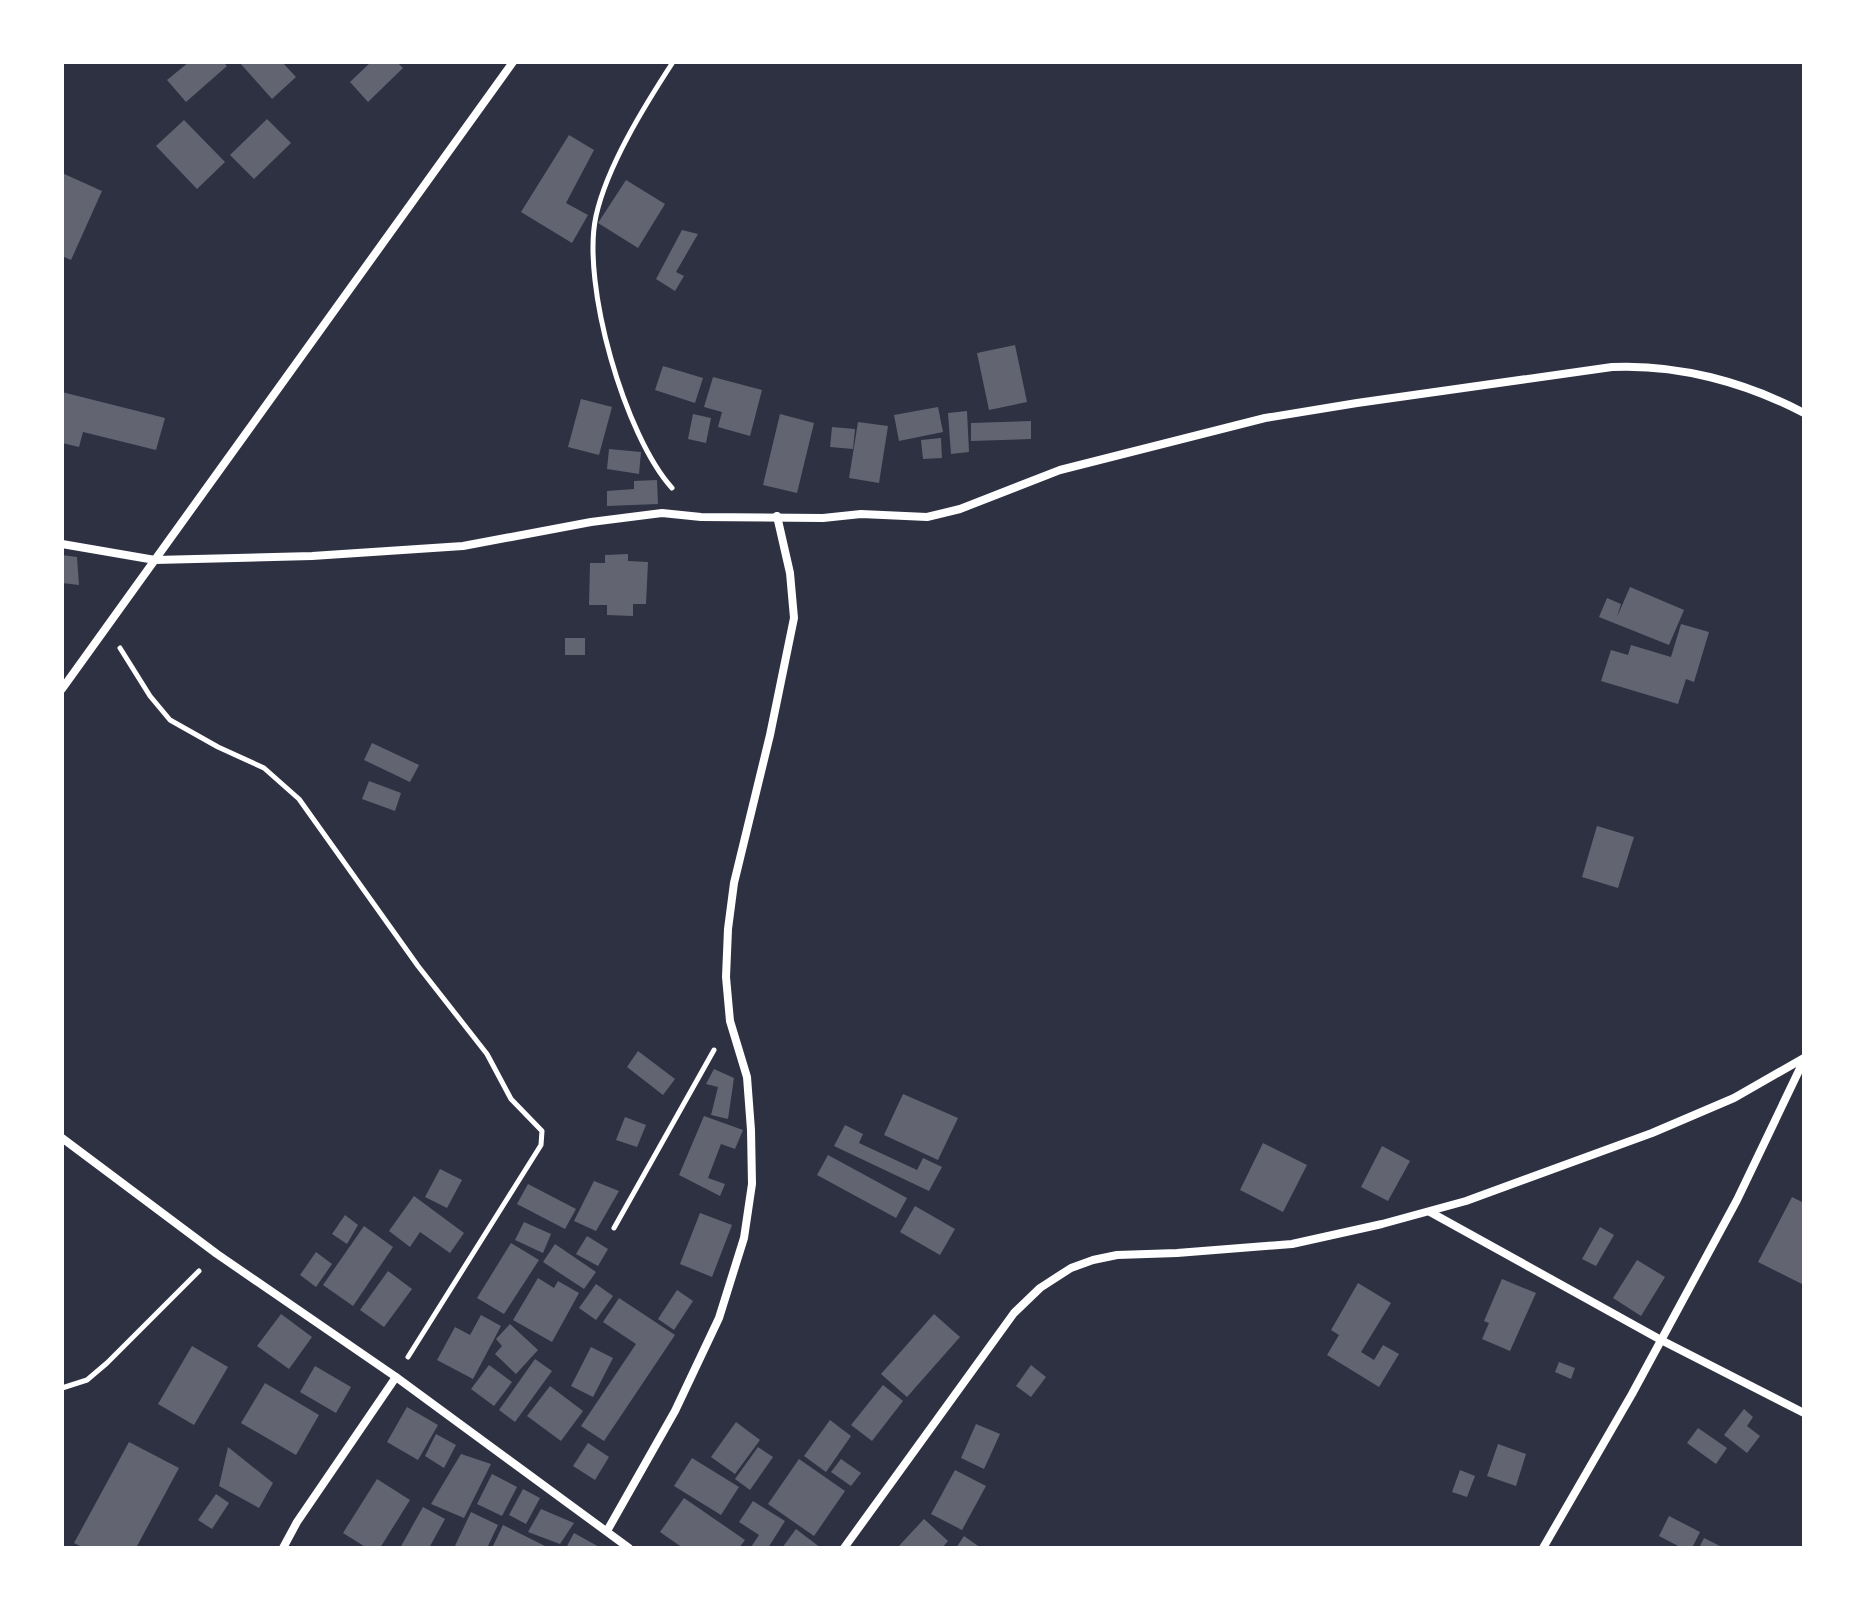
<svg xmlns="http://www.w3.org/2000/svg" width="1866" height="1610" viewBox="0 0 1866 1610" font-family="Helvetica,sans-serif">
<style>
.building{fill:#626471}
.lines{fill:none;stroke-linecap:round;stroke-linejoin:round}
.path{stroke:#fff;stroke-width:5}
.minor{stroke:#fff;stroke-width:8}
</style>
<rect width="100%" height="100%" fill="#2d3142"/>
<g class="building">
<path d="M189,62h34l4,4 -41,36 -19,-22z"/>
<path d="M239,62h43l14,15 -24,22z"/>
<path d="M371,62h26l6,6 -35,34 -18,-20z"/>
<path d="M267,119l24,24 -37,36 -24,-24z"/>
<path d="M184,120l41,42 -28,27 -41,-43z"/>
<path d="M569,135l25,15 -28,53 22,12 -16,28 -51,-31z"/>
<path d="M62,173l40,18 -31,69 -9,-4z"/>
<path d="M626,180l39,24 -27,44 -40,-25z"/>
<path d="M682,230l16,4 -22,38 8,4 -9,15 -19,-12z"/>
<path d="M1015,345l12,57 -38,8 -12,-57z"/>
<path d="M663,366l40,12 -8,25 -40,-13z"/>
<path d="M713,377l49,13 -12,46 -32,-9 4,-15 -18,-5z"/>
<path d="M62,392l103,26 -9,32 -73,-18 -4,15 -17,-4z"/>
<path d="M581,399l31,8 -13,48 -31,-8z"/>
<path d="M938,407l5,25 -44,9 -5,-26z"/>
<path d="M967,411l2,41 -18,2 -3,-41z"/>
<path d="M693,414l18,4 -5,25 -18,-4z"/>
<path d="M780,414l34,9 -17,70 -34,-8z"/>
<path d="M1031,421v18l-60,2v-18z"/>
<path d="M858,422l30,4 -9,57 -30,-5z"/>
<path d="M832,427l23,2 -2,20 -23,-2z"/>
<path d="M941,438l1,20 -19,1 -2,-19z"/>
<path d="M609,449l32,3 -2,22 -32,-5z"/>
<path d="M657,480l1,24 -51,2v-15l27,-2v-8z"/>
<path d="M628,554v7l20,1 -2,42h-13v12l-26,-1v-10h-18l1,-42h15v-8z"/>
<path d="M62,555l15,2 2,28 -17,-2z"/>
<path d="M1630,587l54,23 -15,35 -70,-28 8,-19 14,6 -4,13z"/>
<path d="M1681,624l28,8 -15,50 -8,-3 -8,25 -77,-23 10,-31 17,5 3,-10 40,12z"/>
<rect x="565" y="638" width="20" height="17"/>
<path d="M372,743l47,22 -9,17 -46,-22z"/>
<path d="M369,781l32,12 -6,18 -33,-12z"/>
<path d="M1597,826l37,11 -16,51 -36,-11z"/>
<path d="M638,1051l37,28 -12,16 -36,-28z"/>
<path d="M714,1069l20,9 -6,41 -17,-4 7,-28 -12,-3z"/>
<path d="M903,1094l55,24 -20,42 -54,-25z"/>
<path d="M704,1116l39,14 -8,19 -14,-5 -13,34 17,6 -5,12 -41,-21z"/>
<path d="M625,1117l21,8 -9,22 -21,-7z"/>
<path d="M845,1125l18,9 -4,9 58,27 6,-12 19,9 -13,24 -95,-45z"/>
<path d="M1263,1143l44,22 -24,47 -43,-22z"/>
<path d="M1382,1146l28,15 -22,40 -27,-14z"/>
<path d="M828,1155l79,43 -11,20 -79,-43z"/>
<path d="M440,1169l22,11 -15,28 -22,-11z"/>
<path d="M594,1181l25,10 -23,40 -22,-10z"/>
<path d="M528,1184l48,25 -11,20 -48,-25z"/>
<path d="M414,1196l50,37 -14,20 -30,-21 -10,15 -21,-16z"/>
<path d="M1792,1197l12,6v82l-46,-23z"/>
<path d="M915,1206l40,23 -15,26 -40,-23z"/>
<path d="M700,1213l32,12 -20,52 -32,-13z"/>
<path d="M345,1215l13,10 -11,19 -15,-10z"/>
<path d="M524,1222l27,12 -8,19 -28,-13z"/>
<path d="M364,1226l29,21 -40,59 -30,-21z"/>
<path d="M1600,1227l14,8 -18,31 -14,-7z"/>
<path d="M587,1236l21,13 -10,17 -22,-12z"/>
<path d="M511,1243l28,17 -35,54 -27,-16z"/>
<path d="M555,1244l41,28 -12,17 -41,-27z"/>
<path d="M316,1252l16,12 -16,23 -16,-12z"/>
<path d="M1637,1260l28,17 -24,39 -28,-18z"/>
<path d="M388,1271l24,18 -28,38 -24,-17z"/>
<path d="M538,1278l16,10 4,-7 21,12 -27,49 -39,-22z"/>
<path d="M1502,1279l34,14 -26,58 -28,-12 7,-16 -5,-2z"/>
<path d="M1358,1283l33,20 -30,49 13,8 9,-15 16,9 -20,33 -52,-32 12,-20 -8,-5z"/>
<path d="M596,1284l17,12 -17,24 -17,-12z"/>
<path d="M677,1290l16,11 -19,29 -16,-11z"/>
<path d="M619,1298l56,37 -71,106 -23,-15 55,-82 -33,-22z"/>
<path d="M281,1314l31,23 -23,32 -32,-23z"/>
<path d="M934,1314l26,23 -53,60 -26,-23z"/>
<path d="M481,1315l20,11 -28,53 -36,-19 18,-33 15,8z"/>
<path d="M510,1324l28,26 -22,24 -21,-20 7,-8 -6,-7z"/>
<path d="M192,1346l36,21 -34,58 -36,-21z"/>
<path d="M591,1347l22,11 -20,39 -22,-11z"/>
<path d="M535,1359l17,12 -37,51 -16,-12z"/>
<path d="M1559,1362l16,6 -4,11 -16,-7z"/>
<path d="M489,1365l23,17 -18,24 -23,-17z"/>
<path d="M1031,1365l15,12 -15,20 -15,-11z"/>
<path d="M315,1366l36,21 -15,26 -36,-21z"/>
<path d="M265,1383l54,32 -23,40 -55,-32z"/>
<path d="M883,1385l20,16 -31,40 -21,-16z"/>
<path d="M550,1386l33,25 -22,30 -34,-25z"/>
<path d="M407,1407l31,18 -20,35 -31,-18z"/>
<path d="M1744,1409l9,8 -6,9 13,10 -13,17 -23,-18z"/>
<path d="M830,1420l21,16 -25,36 -22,-16z"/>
<path d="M736,1422l24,18 -25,34 -24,-17z"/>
<path d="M976,1424l24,10 -16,35 -23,-11z"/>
<path d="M1698,1428l29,20 -11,16 -29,-21z"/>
<path d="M436,1434l20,11 -12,23 -19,-12z"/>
<path d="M129,1442l50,26 -43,80h-52l-10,-5z"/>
<path d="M588,1443l21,14 -14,23 -22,-14z"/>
<path d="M1498,1444l28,10 -10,32 -29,-10z"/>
<path d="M228,1447l45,36 -14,25 -40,-22z"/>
<path d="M758,1447l15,10 -23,33 -15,-11z"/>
<path d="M461,1454l30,10 -27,54 -33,-14z"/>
<path d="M692,1458l47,29 -18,28 -47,-29z"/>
<path d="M799,1459l46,32 -31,45 -46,-32z"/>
<path d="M841,1459l20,14 -10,13 -20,-14z"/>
<path d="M955,1470l31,16 -24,44 -31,-16z"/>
<path d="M1460,1470l15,6 -8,21 -15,-5z"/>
<path d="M492,1474l25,13 -15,29 -25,-12z"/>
<path d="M377,1479l33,21 -30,48h-13l-24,-15z"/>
<path d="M523,1489l17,9 -14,26 -17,-9z"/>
<path d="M216,1494l13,9 -17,26 -14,-9z"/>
<path d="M684,1498l61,42 -6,8h-56l-23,-16z"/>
<path d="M753,1501l32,20 -17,27 -17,-1 8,-12 -20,-13z"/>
<path d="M423,1507l22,12 -16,29h-29z"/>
<path d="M541,1509l33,14 -14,21 -32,-12z"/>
<path d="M471,1512l27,13 -11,23h-33z"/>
<path d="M1669,1516l31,16 -8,16h-10l-23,-12z"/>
<path d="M924,1519l24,22 -6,7h-45z"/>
<path d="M503,1525l46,23h-57z"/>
<path d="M796,1529l25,19h-39z"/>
<path d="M574,1533l27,15h-35z"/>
<path d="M964,1536l17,12h-25z"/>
<path d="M1704,1538l20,10h-25z"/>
</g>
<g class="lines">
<g class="path">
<path d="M672,488c-47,-52 -91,-204 -76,-272 11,-50 49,-111 77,-154"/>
<path d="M120,648l30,48 20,24 48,27 46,21 35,31 119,167 69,88 24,45 31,32 -1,14 -133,212"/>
<path d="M614,1228l100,-178"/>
<path d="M62,1388l25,-8 20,-17 92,-92"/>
</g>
<g class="minor">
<path d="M62,544l93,16 157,-4 151,-10 128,-24 71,-9 39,4 122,1 38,-4 66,3 33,-8 100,-39 205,-52 92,-15 255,-36c66,-3 133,15 192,46"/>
<path d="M62,689l451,-627"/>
<path d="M62,1138l155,116 179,123 233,171"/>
<path d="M1430,1212l231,128 143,73"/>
<path d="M607,1531l68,-120 44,-93 25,-80 8,-54 -1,-54 -4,-53 -17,-56 -4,-44 2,-48 6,-46 36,-148 24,-117 -4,-45 -13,-57"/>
<path d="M283,1548l14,-26 99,-145"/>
<path d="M844,1548l170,-235 26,-25 31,-20 22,-8 24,-5 60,-2 115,-9 90,-20 84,-23 186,-68 82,-35 70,-40"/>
<path d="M1543,1548l89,-154 105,-194 67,-140"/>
</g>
</g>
<rect width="1866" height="1610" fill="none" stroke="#ffffff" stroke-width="128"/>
</svg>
